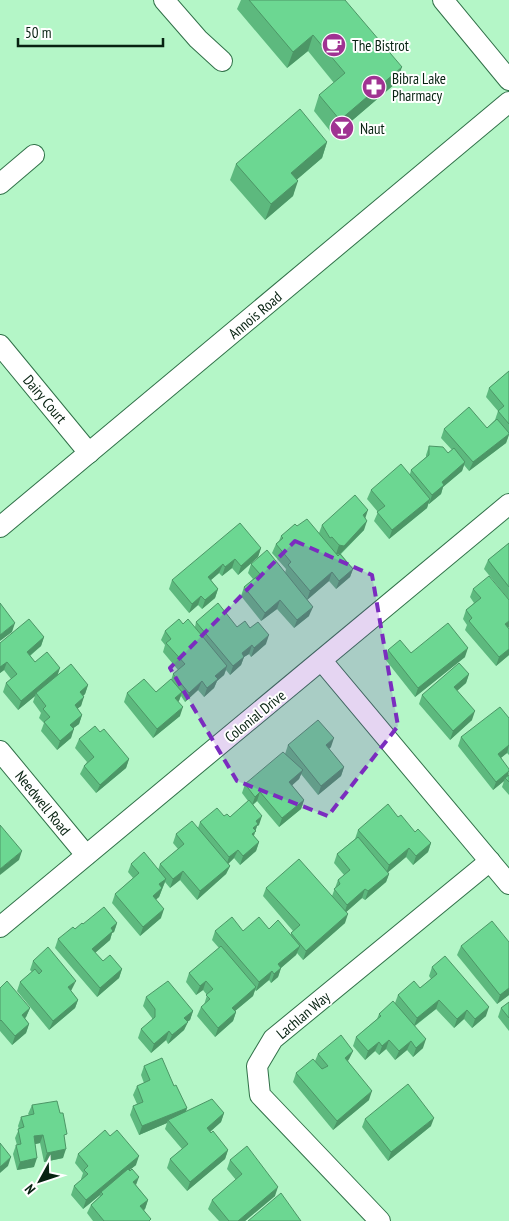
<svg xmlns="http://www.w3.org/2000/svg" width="509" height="1221" viewBox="0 0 509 1221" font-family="'PT Sans Narrow',sans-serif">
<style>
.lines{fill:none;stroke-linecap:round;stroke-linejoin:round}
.minor-casing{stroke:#317149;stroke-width:22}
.minor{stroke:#fff;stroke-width:20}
.wall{fill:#5db97e}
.shaded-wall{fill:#4c9666}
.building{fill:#6cd792;stroke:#4c9666}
.marked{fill:#7b2cbf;fill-opacity:0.2;stroke:#7b2cbf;stroke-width:4;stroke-dasharray:10 6;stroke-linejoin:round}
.labels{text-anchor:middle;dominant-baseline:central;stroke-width:4;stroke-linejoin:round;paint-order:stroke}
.poi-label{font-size:15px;fill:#072211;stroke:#fff;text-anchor:start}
.street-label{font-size:15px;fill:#072211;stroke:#fff}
</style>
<rect width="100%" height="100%" fill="#b4f6c7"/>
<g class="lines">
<g class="minor-casing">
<g id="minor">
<path d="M164,0l34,39 24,22"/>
<path d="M443,0l66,80"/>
<path d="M0,184l34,-29"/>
<path d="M0,345l89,108"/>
<path d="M0,527l509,-425"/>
<path d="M322,661l187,223"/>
<path d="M0,751l86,104"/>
<path d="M0,927l509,-423"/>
<path d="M380,1221l-120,-126 -3,-29 16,-27 217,-178"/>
</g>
</g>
<use href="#minor" class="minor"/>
</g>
<g class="wall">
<path d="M241,0h104l51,83 -62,53 -20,-25 5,-16 15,-12 -26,-32 -21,17 -50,-59z"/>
<path d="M327,142l-5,16 -25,21 -4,17 -28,24 -35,-40 6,-16z"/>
<path d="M509,371v64l-3,8 -37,28 -5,-6 -2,6 -19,16 -2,7 -12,10 -1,-1 -1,5 -38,31 -15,-18 4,-9 -11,-13 4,-9 39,-16 1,-4 15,-13v-2l3,-9 19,7 4,-3 -11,-12 3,-9 43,-1 8,-8 3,-9 -12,-14 3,-9z"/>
<path d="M365,518l-1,12 -23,24 12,15 -3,8 -14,12 -7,-8 -22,19 2,16 -15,12 -17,-19 -16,12 -20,-25 3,-9 9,-8 -5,-6 3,-9 34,9 1,-4 -14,-16 4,-9 3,-3 2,-5 16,-10 22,7 3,-8z"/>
<path d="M509,543v57l-25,-31 4,-9z"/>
<path d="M261,548l-3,9 -20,18 -6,-7 -10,8 -3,-3 -8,7 7,9 -3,9 -13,11 -4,-4 -9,8 -20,-24 3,-9z"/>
<path d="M473,589l36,38 -1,1 1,1v26l-13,11 -31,-36 2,-5 -4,-6 3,-9 8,-7 -4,-6z"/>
<path d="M196,622l41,5 29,17 -15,13 -2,-3 -5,3 -3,8 -11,10 -4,-5 -2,5 -7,6 -3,7 -10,9 -6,-7 -13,12 -4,-6 -3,6 2,14 -27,22 -29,-36 3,-9 29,-1 15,-12 2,-6 5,-4 -15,-18 2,-7 -4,-5 4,-9 18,-7 12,3z"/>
<path d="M44,637l-3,9 -11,10 5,6 23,13 30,10 -3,9 -2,2 -2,10 -4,2 5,7 -3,9 -6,4 -2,10 -14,12 -16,-19 3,-8 -5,-5 2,-5 -8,-11 2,-6 -17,14 -15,-18 3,-9 5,-4 -7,-9 -4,3v-30z"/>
<path d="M388,650l23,3 54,4 -50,40 -30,-38z"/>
<path d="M469,674l-3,9 -9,8 15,29 -22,20 -31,-36 3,-9z"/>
<path d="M509,718v37l-2,-2 -6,5 8,16 -1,2 1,-1v20l-7,-8 2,-6 -11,9 -35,-44 3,-9z"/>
<path d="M79,739l50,20 -3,9 -30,25 -16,-19 4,-8 3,-4 -12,-14z"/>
<path d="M288,745l43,2 -2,2 15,18 -3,9 -23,19 -17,-21 -2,5 -7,6 12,15 -3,9 -22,18 -22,-26 -4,4 6,20 -2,1 -3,10 5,6 -3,9 -16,14 -6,-7 -6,6 2,2 -4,8 -29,26 -17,-20 -10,8 -5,-6 -6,15 -3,2 5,19 -21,18 -28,-33 3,-9 18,-16 -5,-6 3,-8 27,6 2,-6 18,-15 -5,-6 3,-9 22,-6 2,-6 24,-6 6,1 18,-16 -6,-8 3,-9 40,-30z"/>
<path d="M398,817l17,15 16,11 -3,9 -15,13 -7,-8 -18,15 1,2 -3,8 -21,18 -3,-2 -16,14 -1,11 -42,37 -6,-7 -1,2 -15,13 -3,9 -7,6 -2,-3 -13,11 -1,-1 -2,6 -18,15 1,1 -3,9 -18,16 -18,-21 4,-9 3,-2 3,-10 -4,-5 -7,5 -10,-13 3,-9 30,-25 -7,-8 3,-9h28l26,-2 21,6 3,-4 -30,-35 3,-8 66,8 6,-16 6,-5 -10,-12 3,-9 18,-15 3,-9z"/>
<path d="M117,923l-3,9 -2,1 -2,7 -15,13 8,8 19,8 -3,9 -22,19 -42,-49 3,-9 17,-10z"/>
<path d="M509,942v53l-12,9 -40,-49 4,-9z"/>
<path d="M33,961l39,28 -1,2 7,9 -3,8 -26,22 -32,-39 3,-9 12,-10 -2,-2z"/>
<path d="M432,967l54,49 -14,12 -8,-9 -10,9 -18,-19 -21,17 8,22 -10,9 -6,-7 -12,10 -9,-11 -7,6 -4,-4 -10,9 -12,-14 3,-9 21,-18 2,-5 16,-11 3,-8 22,-7 11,-9 -2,-3z"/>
<path d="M0,988l30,20 -4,9 -1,1 4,6 -3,9 -14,12 -12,-14z"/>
<path d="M146,997l47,14 -3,9 -2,1 -4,9 -16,14 -2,-4 -15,13 -13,-15 3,-9 11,-9v-2l-9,-12z"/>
<path d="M509,1002v29l-11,-14 3,-9z"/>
<path d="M353,1051l-5,10 21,39 -36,30 -40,-48 3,-9 19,-12 3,-7z"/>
<path d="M144,1066l30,20 13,22 -1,4 38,1 -3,9 -11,10 18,18 -3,9 -38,32 -20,-23 3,-9 12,-10 -17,-20 2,-6 -28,12 -9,-20 3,-9 4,-2 -4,-9 4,-9 7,-3 -3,-8z"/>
<path d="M32,1105l33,35 -2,18 -19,4 -4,-19 -5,1 -1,23 -17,3 -4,-16 3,-9h1l-2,-7 4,-9 -1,-3 3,-9 8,-2 -1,-1z"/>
<path d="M365,1119l66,7 -43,35 -26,-34z"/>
<path d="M110,1136l26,29 -7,5 7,15 12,15 -3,9 -1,1 6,11h-57l-6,-8 4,-8 9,-9v-1l-17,14 -12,-14 3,-9 8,-7h-1l2,-6 -8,-10 3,-9z"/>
<path d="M230,1160l45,36 -30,25h-26l-11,-12 4,-9 24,-20 -9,-11z"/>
</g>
<g class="shaded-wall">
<path d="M313,35l-5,16 -21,17 6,-16z"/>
<path d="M402,67l-6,16 -62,53 6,-16z"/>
<path d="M327,142l-5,16 -36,31 5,-16z"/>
<path d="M298,181l-5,15 -28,24 6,-16z"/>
<path d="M509,434l-3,9 -37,28 4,-9z"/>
<path d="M465,462l-3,9 -19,16 -2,7 -12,10 3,-9 10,-13z"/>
<path d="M430,499l-3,9 -38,31 3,-9z"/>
<path d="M368,510l-3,9 -2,-4z"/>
<path d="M367,521l-3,9 -24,24h-4l3,-9z"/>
<path d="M261,548l-3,9 -20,18 3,-9z"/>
<path d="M235,559l-3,9 -10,8 3,-9z"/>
<path d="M223,564l-4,9 -15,13 4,-9z"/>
<path d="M353,569l-3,8 -14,12 3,-8z"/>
<path d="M332,572l-3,9 -22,19 3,-9z"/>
<path d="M218,589l-3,9 -13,11 3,-9z"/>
<path d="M201,596l-3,9 -9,8 3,-9z"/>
<path d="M280,600l-3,9 -16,12 4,-8z"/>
<path d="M313,607l-4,9 -15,12 3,-8z"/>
<path d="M509,621v6l-7,6 3,-9z"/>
<path d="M15,623l-3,9 -12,9v-6z"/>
<path d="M269,635l-3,9 -15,13 3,-9z"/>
<path d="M44,637l-3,9 -18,15 4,-9z"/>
<path d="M252,645l-3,9 -5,3 -3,8 -11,10 3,-9 9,-13z"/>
<path d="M468,648l-3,9 -50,40 3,-9z"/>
<path d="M509,649v6l-13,11 3,-9z"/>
<path d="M7,662l-3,8 -4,3v-6z"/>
<path d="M227,666l-3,9 -7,6 -3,7 -10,9 3,-9 8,-12z"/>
<path d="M60,668l-3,9 -21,16 -1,3 -17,14 3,-9z"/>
<path d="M469,674l-3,9 -15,13 3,-9z"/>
<path d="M202,681l-4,9 -13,12 4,-9z"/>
<path d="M88,685l-3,9 -8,7 3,-9z"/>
<path d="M182,692l-3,9 -7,6 3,-9z"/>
<path d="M84,697l-3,9 -10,8 4,-9z"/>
<path d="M183,707l-3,9 -27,22 4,-9z"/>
<path d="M475,711l-3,9 -22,20 3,-9z"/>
<path d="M82,715l-3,9 -12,9 3,-8z"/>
<path d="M74,729l-3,9 -14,12 3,-9z"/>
<path d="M334,738l-3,9 -8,7 3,-9z"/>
<path d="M509,745l-2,8 -13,10 4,-9z"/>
<path d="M129,759l-3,9 -30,25 4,-8z"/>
<path d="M344,767l-3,9 -23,19 3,-9z"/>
<path d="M303,770l-4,9 -13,12 3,-9z"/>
<path d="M509,771l-2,8 -2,-1 -1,3 -11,9 3,-8z"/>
<path d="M260,792l-3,9 -5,4 3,-8z"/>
<path d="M304,800l-3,9 -22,18 3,-9z"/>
<path d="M262,816l-3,9 -2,1 -5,14 -2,-3 6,-16z"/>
<path d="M259,842l-3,9 -16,14 3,-9z"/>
<path d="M431,843l-3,9 -15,13 3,-9z"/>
<path d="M409,848l-3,9 -20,17 3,-9z"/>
<path d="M238,850l-4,8 -8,8 3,-9z"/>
<path d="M22,851l-3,9 -19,15v-6z"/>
<path d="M230,866l-4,8 -29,26 3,-9z"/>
<path d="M183,871l-3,9 -10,8 3,-9z"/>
<path d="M389,874l-3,8 -21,18 3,-9z"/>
<path d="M166,879l-7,18 -9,8 3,-9 6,-12z"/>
<path d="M365,889l-3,9 -18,16 3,-9z"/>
<path d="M164,909l-3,9 -21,18 3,-9z"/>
<path d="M348,914l-3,9 -42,37 3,-9z"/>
<path d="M117,923l-3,9 -2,1 -2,7 -21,18 3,-9 19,-21z"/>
<path d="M300,946l-4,9 -21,18 3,-9z"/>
<path d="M281,968l-3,9 -7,6 3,-9z"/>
<path d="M122,969l-3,9 -22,19 3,-9z"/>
<path d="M272,971l-3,9 -13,11 3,-9z"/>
<path d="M76,981l-4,8 -7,7 3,-9z"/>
<path d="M206,981l-3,9 -7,5 4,-9z"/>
<path d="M256,987l-3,9 -24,20 3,-8z"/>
<path d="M509,988v7l-12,9 3,-9z"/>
<path d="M78,1000l-3,8 -26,22 4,-9z"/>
<path d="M439,1000l-3,9 -22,17 3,-8z"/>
<path d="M489,1007l-3,9 -14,12 3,-9z"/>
<path d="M30,1008l-4,9 -7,7 3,-9z"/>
<path d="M467,1010l-3,9 -10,9 3,-9z"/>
<path d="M193,1011l-3,9 -9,7 3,-9z"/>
<path d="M236,1012l-3,9 -18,16 3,-9z"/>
<path d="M188,1022l-4,8 -16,14 4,-9z"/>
<path d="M29,1024l-3,9 -14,12 3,-9z"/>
<path d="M169,1031l-3,9 -15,13 3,-9z"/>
<path d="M426,1039l-3,9 -10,9 3,-9z"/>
<path d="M389,1040l-3,9 -7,6 3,-9z"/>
<path d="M411,1041l-4,9 -12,10 4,-9z"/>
<path d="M379,1042l-4,9 -10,9 3,-9z"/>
<path d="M353,1051l-4,8 -7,8 3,-9z"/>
<path d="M372,1091l-3,9 -36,30 4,-9z"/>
<path d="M187,1108l-3,8 -16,4 -1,3 -28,12 3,-9z"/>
<path d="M224,1113l-3,9 -17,15 3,-9z"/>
<path d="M434,1118l-3,8 -43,35 3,-9z"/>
<path d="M43,1135l-3,8 -9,2 3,-9z"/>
<path d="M66,1149l-3,9 -19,4 3,-9z"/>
<path d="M228,1150l-3,9 -38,32 3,-9z"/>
<path d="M139,1156l-3,9 -34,28 -1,-1 -1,3 -17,14 3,-9z"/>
<path d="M11,1157l-3,9 -8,7v-6z"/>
<path d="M37,1158l-3,9 -17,3 3,-8z"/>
<path d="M139,1177l-3,8 -3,-3z"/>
<path d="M278,1187l-3,9 -30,25h-7z"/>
<path d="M148,1200l-3,9 -8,6 3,-9z"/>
</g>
<g class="building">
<path d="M249,0h96l57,67 -62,53 -21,-25 26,-22 -32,-38 -20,17z"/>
<path d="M300,109l27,33 -36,31 7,8 -27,23 -35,-40z"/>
<path d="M509,371v53l-11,-13 6,-5 -15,-18z"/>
<path d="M469,407l18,21 10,-9 12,14v1l-36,28 -29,-33z"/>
<path d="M429,446l14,1 5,6 6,-5 11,14 -23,20 2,3 -12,10 -21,-25 18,-15z"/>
<path d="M401,464l29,35 -38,31 -15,-18 8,-6 -14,-16z"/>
<path d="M355,495l13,15 -5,5 4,6 -23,25 -5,-1 -7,-8 -2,1 -8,-13z"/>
<path d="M307,519l31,37 2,-2 13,15 -14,12 -7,-9 -22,19 -22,-26 3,-3 -15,-18 7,-6 -2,-2 14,-12 2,2z"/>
<path d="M240,523l21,25 -20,18 -6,-7 -10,8 -2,-3 -15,13 10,12 -13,11 -4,-4 -9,8 -20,-24z"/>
<path d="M509,543v44l-21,-27z"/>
<path d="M267,550l46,57 -16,13 -17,-20 -15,13 -21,-26 16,-13 -9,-10z"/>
<path d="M489,576l20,24v21l-4,3 4,5v20l-10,8 -30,-36 3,-3 -6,-8 15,-12 -8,-9z"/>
<path d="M0,603l15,20 -15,12z"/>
<path d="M218,603l19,24 8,-6 5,7 8,-6 11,13 -15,13 -2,-3 -10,8 2,4 -11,9 -37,-44z"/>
<path d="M29,619l15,18 -17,15 8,10 12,-10 13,16 -39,33 -15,-18 11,-9 -10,-12 -7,5v-24z"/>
<path d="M179,619l4,5 5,-5 39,47 -12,10 3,3 -11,9 -5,-7 -13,12 -16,-19 12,-10 -19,-21 5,-4 -6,-8z"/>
<path d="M448,623l20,25 -50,40 -30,-38 12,-10 11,13z"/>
<path d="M459,663l10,11 -15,13 21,24 -22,20 -31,-36z"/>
<path d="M71,664l17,21 -8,7 4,5 -9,8 7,10 -12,10 4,4 -14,12 -16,-19 6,-5 -7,-8 3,-3 -10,-13z"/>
<path d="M144,679l12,13 15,-13 11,13 -7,6 8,9 -26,22 -30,-36z"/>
<path d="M500,707l9,11v27l-11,9 11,15v2l-13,11 -35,-45z"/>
<path d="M318,720l16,18 -8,7 18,22 -23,19 -33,-41z"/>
<path d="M95,726l5,6 4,-3 25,30 -29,26 -16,-19 10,-9 -15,-18z"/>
<path d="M283,752l20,18 -14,12 15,18 -22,18 -22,-26 -5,5 -10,-13z"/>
<path d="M509,775v7l-4,-4z"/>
<path d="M249,800l13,16 -6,5 2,3 -5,4 3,3 -4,3 7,8 -16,14 -5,-6 -9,7 -29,-35 17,-14 7,8 3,-2 3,3z"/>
<path d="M388,804l10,13 3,-2 14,17 3,-3 13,14 -15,13 -7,-8 -20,17 -31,-35z"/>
<path d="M192,821l38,45 -30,25 -17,-20 -10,8 -13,-15 24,-20 -8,-10z"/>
<path d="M0,825l22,26 -22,18z"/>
<path d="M358,837l31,37 -21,17 -3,-2 -18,16 -13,-16 6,-5 -2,-4 12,-10 -13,-16z"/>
<path d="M144,852l22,27 -7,5 3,4 -9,8 11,13 -21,18 -28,-33 24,-21 -8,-9z"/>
<path d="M299,859l49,55 -42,37 -15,-18 9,-8 -34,-37z"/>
<path d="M104,907l13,16 -6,5 2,3 -21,18 11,12 7,-6 12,14 -22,19 -42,-49 15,-12 2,2 7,-6 1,1z"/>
<path d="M232,917l11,14 16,-14 10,12 9,-9 22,26 -22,18 3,4 -7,6 -2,-3 -13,11 -44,-51z"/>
<path d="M492,921l17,21v46l-9,7 -39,-49z"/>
<path d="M221,946l35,41 -24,21 4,4 -18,16 -17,-21 9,-8 -4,-4 7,-6 -7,-8 -6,5 -11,-13z"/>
<path d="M48,947l28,34 -8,6 10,13 -25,21 -33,-39 15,-13 4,5 3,-3 -9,-10z"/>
<path d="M445,956l44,51 -14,12 -8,-9 -10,9 -18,-19 -22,18 -19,-23 16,-14 6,7 17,-14 -5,-7z"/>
<path d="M7,981l23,27 -8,7 7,9 -14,12 -14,-16 -1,1v-33z"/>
<path d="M168,981l25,30 -9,7 4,4 -16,13 -3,-4 -15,13 -13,-15 14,-12v-8l-9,-12z"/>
<path d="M393,1001l33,38 -10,9 -5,-7 -12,10 -10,-11 -7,6 -3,-4 -11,9 -12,-14 25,-21 -2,-2z"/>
<path d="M509,1002v16l-8,-10z"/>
<path d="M341,1035l12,16 -8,7 27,33 -35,30 -41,-48 17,-14 9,10 6,-3 -10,-12z"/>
<path d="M162,1058l12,28 2,-1 11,23 -45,18 -9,-20 10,-4 -6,-16 13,-6 -6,-14z"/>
<path d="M408,1084l26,34 -43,34 -26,-33z"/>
<path d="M212,1099l12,14 -17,15 4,5 2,-2 15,19 -38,32 -20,-23 18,-15 -20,-24z"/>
<path d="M57,1101l3,12h3l4,21 -3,1 2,14 -19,4 -4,-18 -9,1 3,22 -17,4 -4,-17 5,-1 -3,-15 6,-2 -3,-10 13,-3 -2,-9z"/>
<path d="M105,1130l5,6 7,-6 22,26 -53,44 -12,-14 14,-12 -4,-4 4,-4 -10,-12z"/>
<path d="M0,1143l11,14 -11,10z"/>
<path d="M247,1146l31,41 -40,34h-9l-17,-21 30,-26 -12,-14z"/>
<path d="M128,1169l2,2 2,-2 7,8 -6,5 15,18 -8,6 11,13 -2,2h-45l-13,-16 12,-11 -2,-2z"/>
<path d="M281,1193l20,28h-53z"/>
</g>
<path class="marked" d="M295,541l77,34 26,151 -70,90 -91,-35 -67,-113z"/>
<defs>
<g id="cafe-disc" transform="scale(1.25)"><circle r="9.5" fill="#a03392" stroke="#fff"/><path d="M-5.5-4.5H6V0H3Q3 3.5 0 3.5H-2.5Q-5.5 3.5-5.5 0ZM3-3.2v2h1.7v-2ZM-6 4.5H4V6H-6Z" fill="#fff"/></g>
<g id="pharmacy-disc" transform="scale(1.25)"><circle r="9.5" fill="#a03392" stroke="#fff"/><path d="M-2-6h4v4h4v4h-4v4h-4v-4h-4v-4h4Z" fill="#fff"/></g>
<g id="bar-disc" transform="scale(1.25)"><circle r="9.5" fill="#a03392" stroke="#fff"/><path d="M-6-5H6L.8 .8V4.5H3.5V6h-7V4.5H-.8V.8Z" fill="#fff"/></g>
</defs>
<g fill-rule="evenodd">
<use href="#cafe-disc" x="334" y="45"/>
<use href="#pharmacy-disc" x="374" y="87"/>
<use href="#bar-disc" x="342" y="128"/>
</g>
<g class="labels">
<g class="poi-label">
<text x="352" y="45">The Bistrot</text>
<text x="392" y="78">Bibra Lake<tspan x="392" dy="17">Pharmacy</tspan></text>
<text x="360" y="128">Naut</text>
</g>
<g class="street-label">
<text transform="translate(255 315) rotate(-40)">Annois Road</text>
<text transform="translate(45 399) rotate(50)">Dairy Court</text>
<text transform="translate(255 716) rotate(-39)">Colonial Drive</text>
<text transform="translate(43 803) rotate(51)">Needwell Road</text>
<text transform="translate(303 1015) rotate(-40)">Lachlan Way</text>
</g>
</g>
<g transform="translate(40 1181) rotate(230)" stroke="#ffffff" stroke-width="4" paint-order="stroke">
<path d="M0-4L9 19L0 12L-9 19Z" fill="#072211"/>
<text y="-8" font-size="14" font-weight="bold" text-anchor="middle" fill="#072211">N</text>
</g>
<path d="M18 38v8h145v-8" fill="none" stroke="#072211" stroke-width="2.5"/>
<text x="25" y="38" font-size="15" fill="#072211" stroke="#ffffff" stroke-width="4" paint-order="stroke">50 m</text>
</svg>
